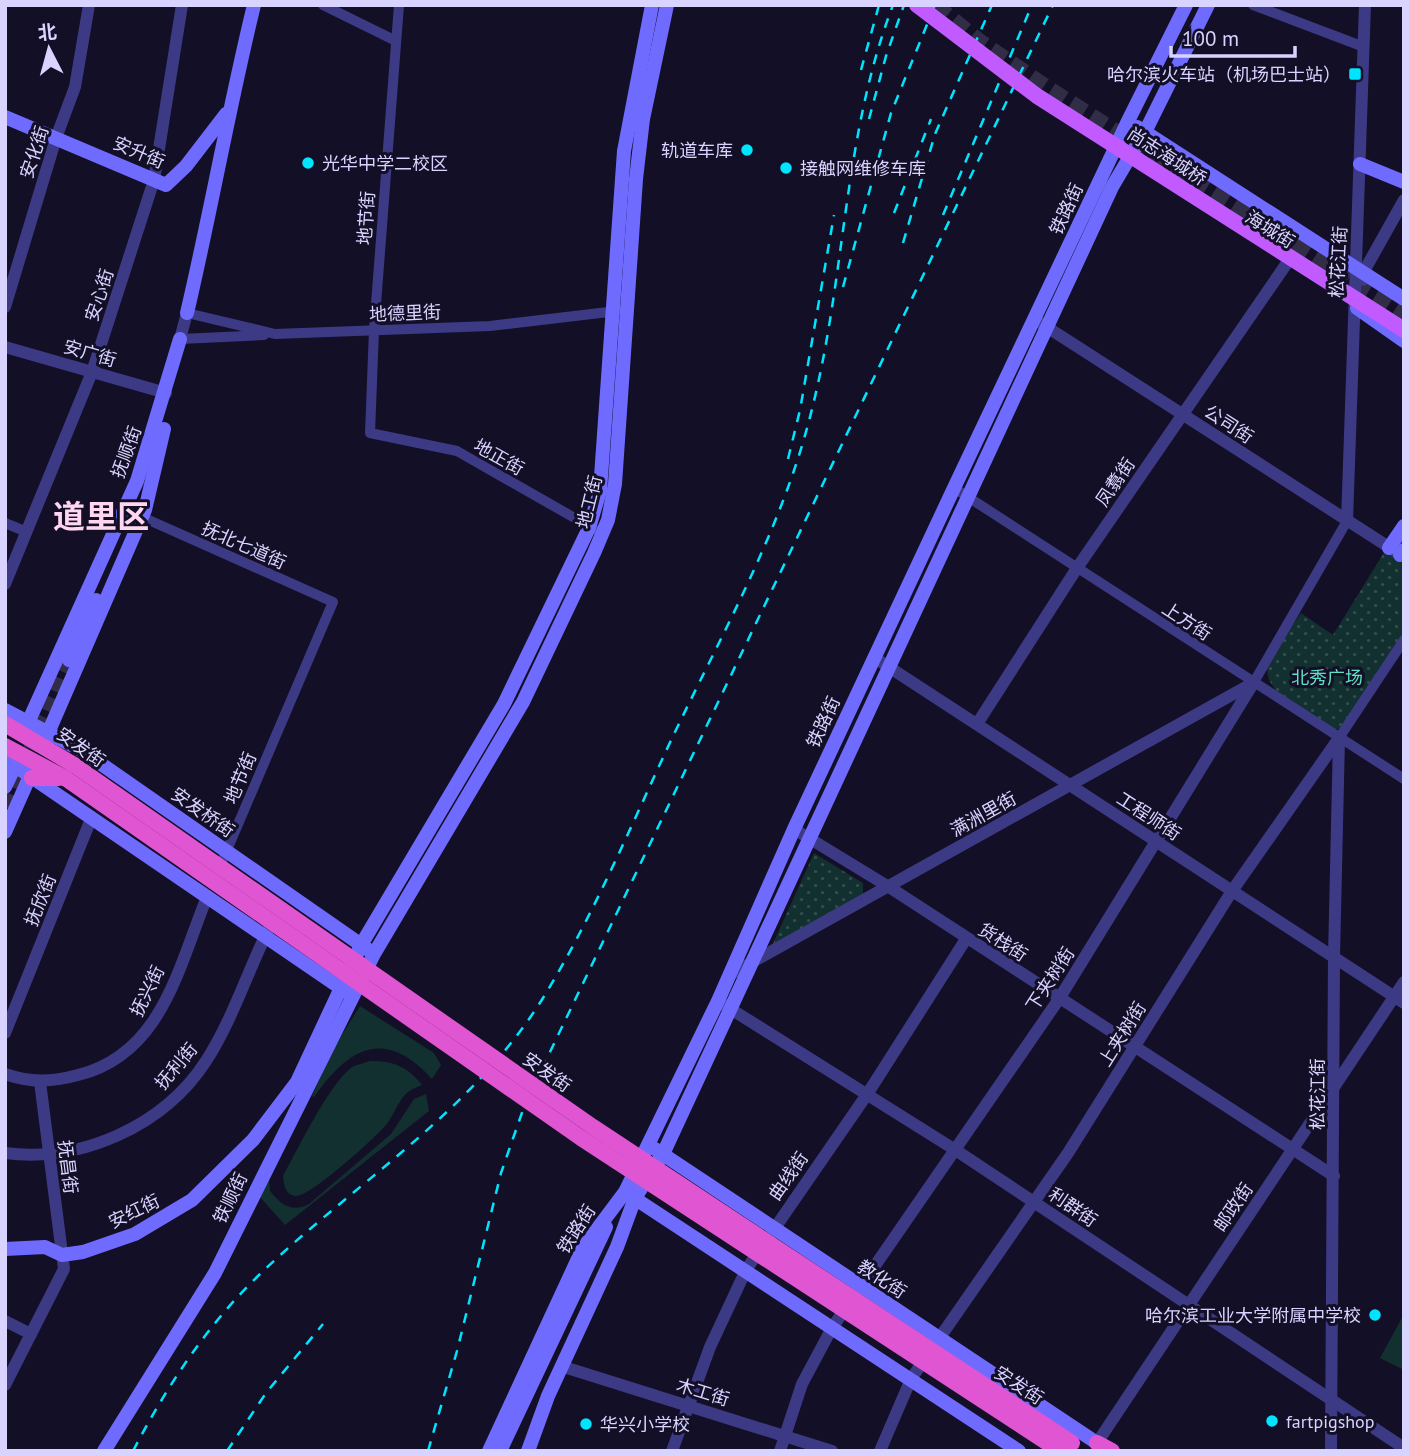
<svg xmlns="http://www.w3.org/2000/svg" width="1409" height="1456" viewBox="0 0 1409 1456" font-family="'PT Sans','Noto Sans SC',sans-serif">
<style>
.grass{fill:#12302f}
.park{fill:url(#park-dots)}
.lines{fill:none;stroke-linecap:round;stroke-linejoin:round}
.secondary-tunnel{stroke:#312d47;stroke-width:14;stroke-dasharray:14 7;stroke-linecap:butt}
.primary-tunnel{stroke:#312d47;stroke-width:16;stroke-dasharray:16 8;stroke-linecap:butt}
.minor{stroke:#3d3a85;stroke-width:10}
.tertiary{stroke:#3d3a85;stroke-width:12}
.secondary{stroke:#6f6bff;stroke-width:14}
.trunk{stroke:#e055d1;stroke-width:16}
.rail{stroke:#00e5ff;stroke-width:2.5;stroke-dasharray:10 9;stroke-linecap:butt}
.primary-bridge{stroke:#c25bff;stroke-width:16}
.trunk-bridge{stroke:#e055d1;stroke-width:16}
.poi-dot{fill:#00e5ff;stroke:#130f26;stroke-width:2.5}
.labels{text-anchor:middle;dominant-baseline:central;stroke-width:6;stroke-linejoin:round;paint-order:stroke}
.poi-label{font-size:18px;fill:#d9d4ff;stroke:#130f26;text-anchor:start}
.street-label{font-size:18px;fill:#d9d4ff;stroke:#130f26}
.park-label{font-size:18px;fill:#5fe0c0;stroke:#130f26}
.town-label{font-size:32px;font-weight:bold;fill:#ffd6f0;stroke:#130f26}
</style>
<defs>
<pattern id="park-dots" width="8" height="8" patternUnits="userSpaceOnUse" patternTransform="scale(1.75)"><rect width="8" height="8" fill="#12302f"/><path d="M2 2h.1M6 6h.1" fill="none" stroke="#344d4e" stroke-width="1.8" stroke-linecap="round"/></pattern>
</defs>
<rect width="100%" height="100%" fill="#130f26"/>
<g class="grass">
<path d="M360,1006l74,47 7,12 -9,14c-47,-52 -83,-32 -118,18l-2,-1 23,-50z"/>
<path d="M370,1061c23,0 37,5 52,24 -5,2 -11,4 -15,8 -9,8 -13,22 -21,32 -11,13 -76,72 -90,71 -11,-1 -12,-11 -13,-20 14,-25 49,-98 71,-110 5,-2 11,-3 16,-5z"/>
<path d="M426,1094l3,17 -144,114 -26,-29 10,-17 1,12c11,14 22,22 39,13l82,-70 23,-35z"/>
<path d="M1404,1314v56l-24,-12z"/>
</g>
<g class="park">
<path d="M1385,551l19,12v71l-57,88 -6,6 -9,2c-21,-14 -78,-39 -62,-72 8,-16 21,-30 31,-45l32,22z"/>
<path d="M814,853l49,30v15l-92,50z"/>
</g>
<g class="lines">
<path class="secondary-tunnel" d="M5,807l64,-147"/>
<path class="primary-tunnel" d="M935,5l44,36 67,46 358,229"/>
<g class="minor">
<path d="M323,5l73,36"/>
<path d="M399,5l-25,325 -4,103 87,18 137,78"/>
<path d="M1253,5l111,42"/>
<path d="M187,313l88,21 215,-8 127,-15"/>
<path d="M180,339l84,-4"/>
<path d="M954,488l450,291"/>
<path d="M142,517l191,85 -115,269"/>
<path d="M5,523l22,9"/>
<path d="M1254,682l93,-161"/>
<path d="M1339,738l65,-98"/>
</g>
<g class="tertiary">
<path d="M1363,280v-7l41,-73"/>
<path d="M5,307l51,-169 19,-51 14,-82"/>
<path d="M1039,322l359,231"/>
<path d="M180,339l7,-26"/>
<path d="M5,347l161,46"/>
<path d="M1347,521l18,-516"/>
<path d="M5,584l87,-212 62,-192 28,-175"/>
<path d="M875,658l529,345"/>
<path d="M977,724l100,-156 210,-305"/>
<path d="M794,829l95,58 445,289"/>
<path d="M729,975l524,-292"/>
<path d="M718,1001l239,150 447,297"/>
<path d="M5,1033l86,-214"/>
<path d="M5,1074c26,9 47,8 73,1 84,-21 100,-107 129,-178"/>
<path d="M5,1153c76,10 159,-27 201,-92 25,-38 42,-90 62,-131"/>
<path d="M5,1321l26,13"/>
<path d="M564,1367l268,84"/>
<path d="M5,1385l59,-116 -24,-187"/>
<path d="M1097,1443l307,-461"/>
<path d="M672,1451l38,-104 36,-77 122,-177 98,-154"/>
<path d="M780,1451l22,-67 30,-56 227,-329 195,-317"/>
<path d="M880,1451l31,-72 157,-226 164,-262 107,-153"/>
<path d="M1331,1451l3,-494 5,-219"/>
</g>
<g class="secondary">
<path d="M5,117l161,68 20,-19 40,-52"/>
<path d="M1137,127l267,172"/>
<path d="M1360,164l44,18"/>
<path d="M1357,308l47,33"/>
<path d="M187,313c24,-102 42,-206 67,-308"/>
<path d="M1389,548l15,-22"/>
<path d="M1400,555l4,-5"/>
<path d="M69,660l27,-60"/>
<path d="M5,710l76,40 289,201"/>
<path d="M26,727l111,-246 43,-142"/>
<path d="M45,740l100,-230 19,-81"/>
<path d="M5,759l343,234"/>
<path d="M5,787l10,-21"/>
<path d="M5,832l25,-56"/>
<path d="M655,1149l442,294"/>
<path d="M628,1194l391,257"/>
<path d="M5,1249l40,-2 17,8 21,-3 52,-18 57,-34 61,-60 44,-58 64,-137 143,-241 85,-176 11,-37 24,-340 28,-146"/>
<path d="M104,1451l111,-178 159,-319 149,-252 71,-149 14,-33 7,-36 21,-305 7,-60 24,-114"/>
<path d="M489,1451l94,-203 42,-56 93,-191 76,-172 160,-341 174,-367 58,-116"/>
<path d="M500,1451l106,-224"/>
<path d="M528,1451l20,-55 69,-149 18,-49 28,-44 449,-967 36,-61 60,-121"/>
</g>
<g class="trunk">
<path d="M5,724l69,41"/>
<path d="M5,746l60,32"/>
<path d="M32,778h27"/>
<path d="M1097,1443l15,8"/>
</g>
<g class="rail">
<path d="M861,70l18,-65"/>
<path d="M869,119l17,-63 18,-51"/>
<path d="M894,213l37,-94"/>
<path d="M943,215l89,-210"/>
<path d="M903,243l32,-109 57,-129"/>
<path d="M843,287l48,-174 44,-108"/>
<path d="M788,459l12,-49 34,-195"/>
<path d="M133,1451c34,-65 74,-126 127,-177 96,-92 211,-161 283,-276 51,-83 89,-175 131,-264 51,-106 110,-210 138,-325 34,-134 31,-274 81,-404"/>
<path d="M227,1451l39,-58 57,-69"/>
<path d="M428,1451l29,-100 44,-178 24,-69 528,-1099"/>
</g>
<path class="primary-bridge" d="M917,5l120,91 367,234"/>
<g class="trunk-bridge">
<path d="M74,765l519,362 479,316"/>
<path d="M65,778l516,360 479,313"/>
</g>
</g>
<g class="poi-dot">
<rect x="1348" y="67" width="14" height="14" rx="3.5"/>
<circle cx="747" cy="150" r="7"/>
<circle cx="308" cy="163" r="7"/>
<circle cx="786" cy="168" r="7"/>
<circle cx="1375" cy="1315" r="7"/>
<circle cx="1272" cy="1421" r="7"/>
<circle cx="586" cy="1424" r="7"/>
</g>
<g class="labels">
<g class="poi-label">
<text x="1341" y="74" text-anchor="end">哈尔滨火车站（机场巴士站）</text>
<text x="733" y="150" text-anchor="end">轨道车库</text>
<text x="322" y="163">光华中学二校区</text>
<text x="800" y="168">接触网维修车库</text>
<text x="1361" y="1315" text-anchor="end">哈尔滨工业大学附属中学校</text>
<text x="1286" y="1421">fartpigshop</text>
<text x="600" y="1424">华兴小学校</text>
</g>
<g class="street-label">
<text transform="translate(34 152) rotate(-72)">安化街</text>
<text transform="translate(139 152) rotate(23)">安升街</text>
<text transform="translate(1167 156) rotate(33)">尚志海城桥</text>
<text transform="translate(1066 209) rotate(-65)">铁路街</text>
<text transform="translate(366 218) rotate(-86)">地节街</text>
<text transform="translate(1270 229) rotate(32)">海城街</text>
<text transform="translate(1338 262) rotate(-87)">松花江街</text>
<text transform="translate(99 295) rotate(-72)">安心街</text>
<text transform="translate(405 313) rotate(-2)">地德里街</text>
<text transform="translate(90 353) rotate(16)">安广街</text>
<text transform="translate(1229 424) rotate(33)">公司街</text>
<text transform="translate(126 452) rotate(-70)">抚顺街</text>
<text transform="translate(499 457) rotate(29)">地正街</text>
<text transform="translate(1115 482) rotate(-56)">凤翥街</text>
<text transform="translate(589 502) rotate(-76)">地工街</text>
<text transform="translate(244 545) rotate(24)">抚北七道街</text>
<text transform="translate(1187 621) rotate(33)">上方街</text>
<text transform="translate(823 722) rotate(-65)">铁路街</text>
<text transform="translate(81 747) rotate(35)">安发街</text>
<text transform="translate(240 778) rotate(-67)">地节街</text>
<text transform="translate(203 812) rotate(35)">安发桥街</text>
<text transform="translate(983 814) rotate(-29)">满洲里街</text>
<text transform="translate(1149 816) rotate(33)">工程师街</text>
<text transform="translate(40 900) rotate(-68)">抚欣街</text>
<text transform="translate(1003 942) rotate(33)">货栈街</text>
<text transform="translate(1050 979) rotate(-57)">下夹树街</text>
<text transform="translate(147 991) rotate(-64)">抚兴街</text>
<text transform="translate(1122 1034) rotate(-58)">上夹树街</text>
<text transform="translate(176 1066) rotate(-50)">抚利街</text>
<text transform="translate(547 1072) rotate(35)">安发街</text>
<text transform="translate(1317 1094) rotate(-90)">松花江街</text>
<text transform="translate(68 1167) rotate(83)">抚昌街</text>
<text transform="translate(788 1176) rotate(-55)">曲线街</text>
<text transform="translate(230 1198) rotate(-64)">铁顺街</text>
<text transform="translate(1073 1207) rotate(34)">利群街</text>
<text transform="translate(1233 1207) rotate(-56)">邮政街</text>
<text transform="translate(134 1211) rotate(-26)">安红街</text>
<text transform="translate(576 1229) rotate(-57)">铁路街</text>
<text transform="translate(882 1279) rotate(33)">教化街</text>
<text transform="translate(1019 1385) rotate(33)">安发街</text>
<text transform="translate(703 1392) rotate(17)">木工街</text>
</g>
<g class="park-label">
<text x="1327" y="677">北秀广场</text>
</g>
<g class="town-label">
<text x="101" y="516">道里区</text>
</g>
</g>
<rect width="1409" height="1456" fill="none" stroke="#d9d4ff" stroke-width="14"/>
<g transform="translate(49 49) rotate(354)" stroke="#130f26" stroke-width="5" paint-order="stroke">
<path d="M0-5L12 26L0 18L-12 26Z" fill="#d9d4ff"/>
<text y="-10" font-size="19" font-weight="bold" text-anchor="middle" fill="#d9d4ff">北</text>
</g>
<path d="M1171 46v10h124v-10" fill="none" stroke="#d9d4ff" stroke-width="3.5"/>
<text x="1182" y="46" font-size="21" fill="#d9d4ff" stroke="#130f26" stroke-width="5" paint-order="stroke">100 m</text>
</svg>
